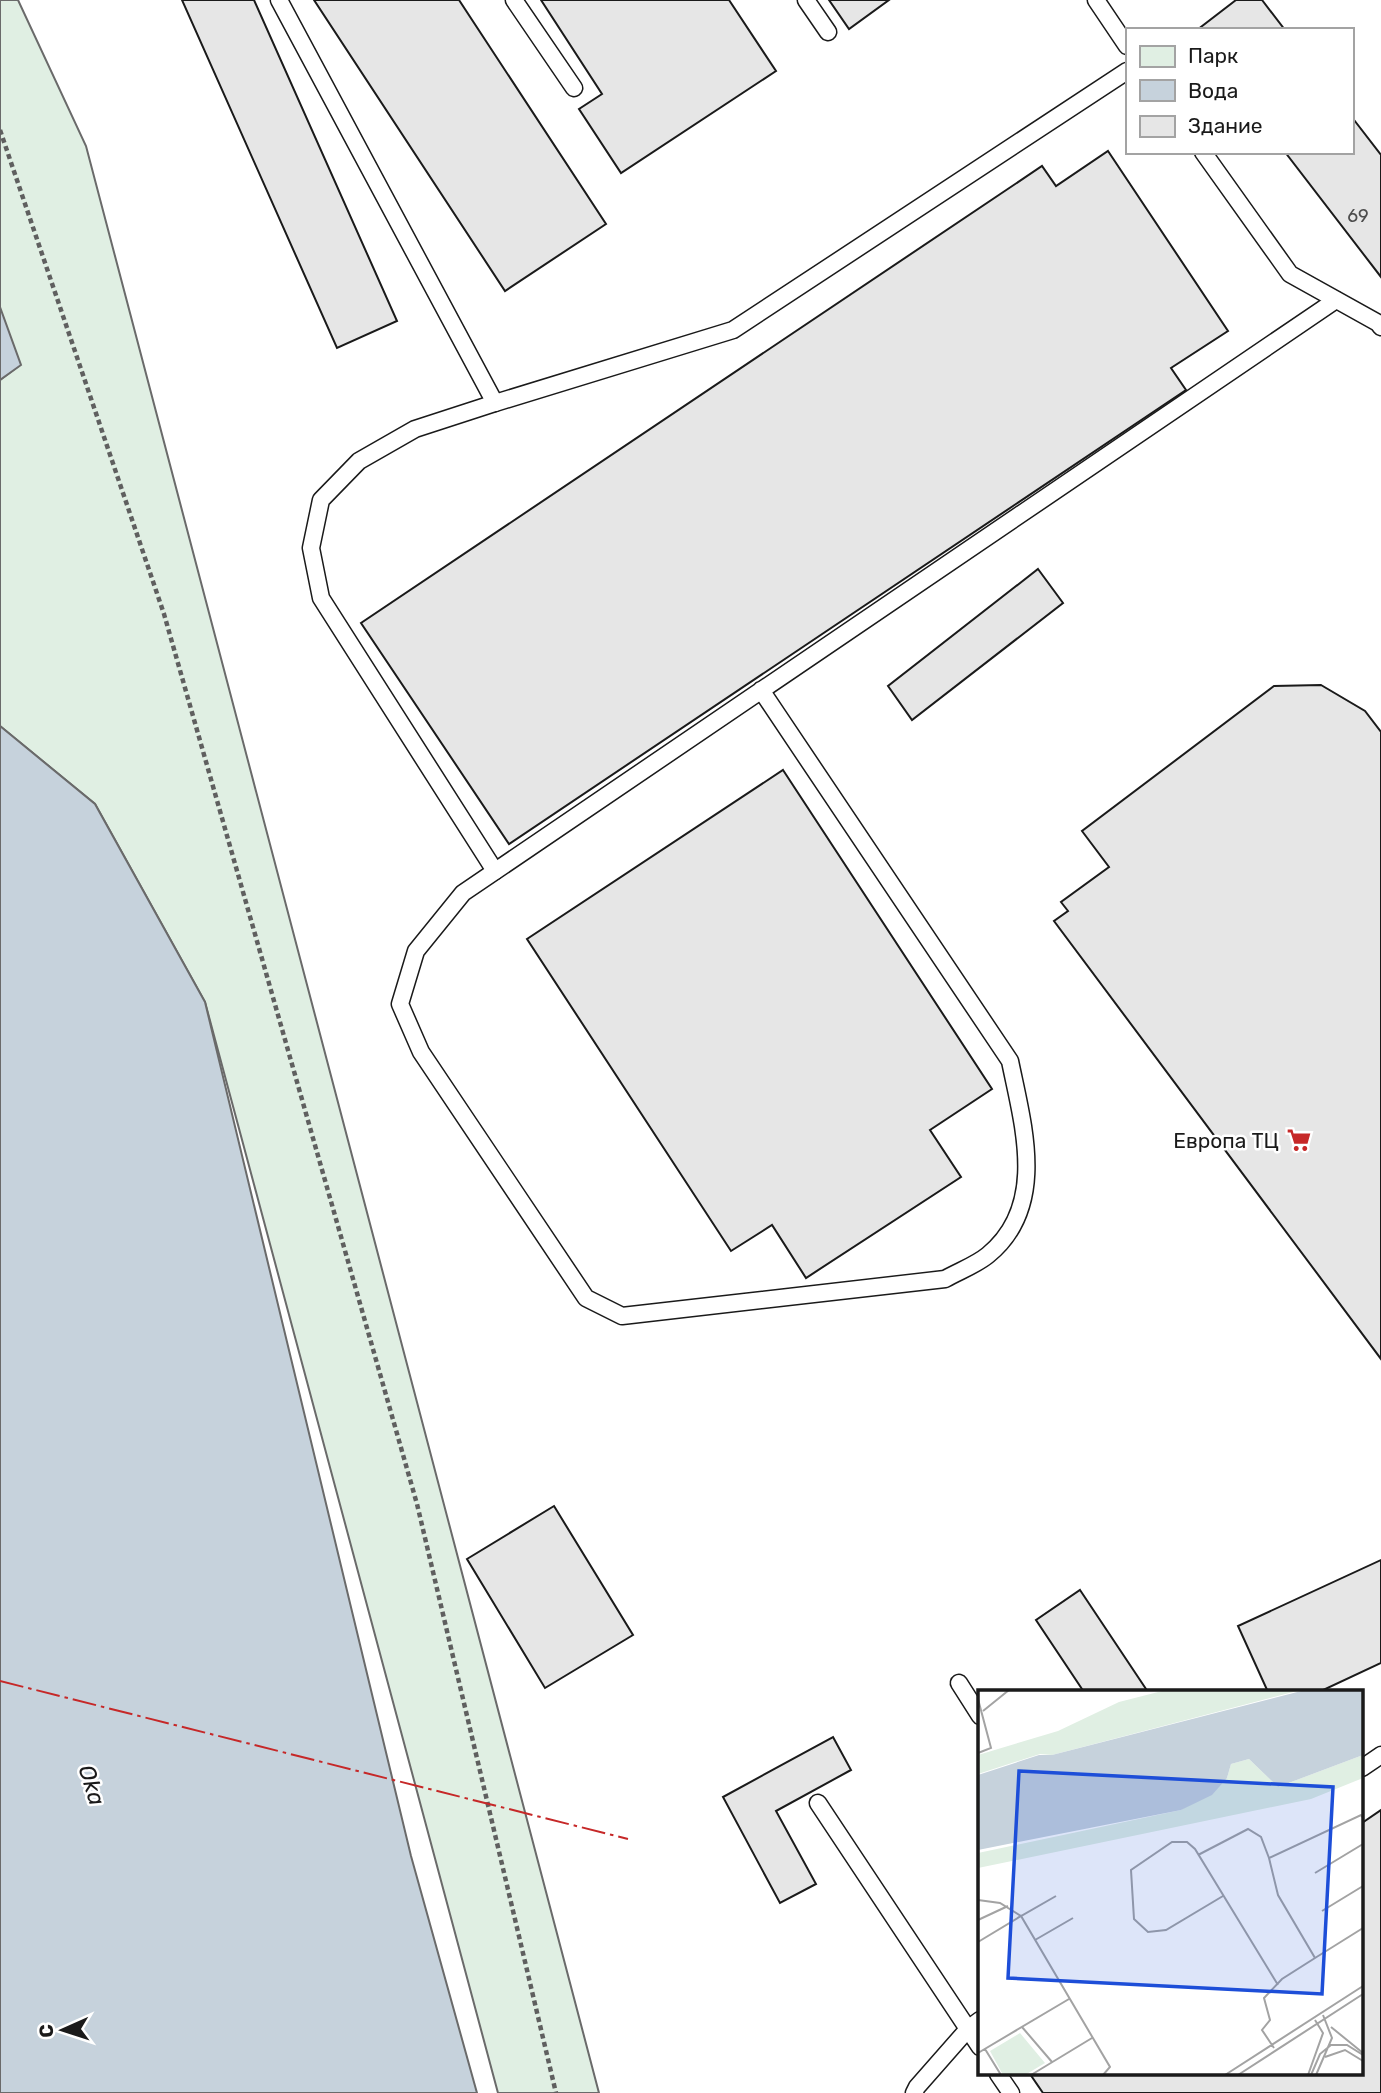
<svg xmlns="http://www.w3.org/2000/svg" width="1381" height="2093" viewBox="0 0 1381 2093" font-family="Rubik,sans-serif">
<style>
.green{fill:#e0efe3;stroke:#6a6a6a;stroke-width:2}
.water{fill:#c6d2dc;stroke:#6a6a6a;stroke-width:2}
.building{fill:#e6e6e6;stroke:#1a1a1a;stroke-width:2}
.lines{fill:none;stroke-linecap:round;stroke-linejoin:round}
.service-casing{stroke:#1a1a1a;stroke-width:19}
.path{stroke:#5f5f5f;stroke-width:4.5;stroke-dasharray:5 3.5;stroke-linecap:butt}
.service{stroke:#fff;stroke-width:16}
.power{stroke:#c62828;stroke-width:2;stroke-dasharray:24 5 3.5 5;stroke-linecap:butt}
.labels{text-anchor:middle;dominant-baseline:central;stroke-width:5;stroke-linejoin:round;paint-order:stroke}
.number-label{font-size:18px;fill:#4d4d4d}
.poi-label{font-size:21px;fill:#1a1a1a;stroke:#fff;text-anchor:end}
.water-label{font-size:23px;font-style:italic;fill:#1a1a1a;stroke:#fff}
.inset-road{fill:none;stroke:#a3a3a3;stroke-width:2}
.view{fill:#1d4ed8;fill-opacity:0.15;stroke:#1d4ed8;stroke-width:3.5}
.inset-edge{fill:none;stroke:#1a1a1a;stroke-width:3.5}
</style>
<rect width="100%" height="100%" fill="#fff"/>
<path class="green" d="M0,0h18l68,146 513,1947h-101l-293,-1091 -110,-198 -95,-78v-346l20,-15 -20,-46z"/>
<g class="water">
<path d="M0,307l21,58 -21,15z"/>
<path d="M0,726l95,78 110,198 206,854 66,237h-477z"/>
</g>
<g class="building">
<path d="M182,0h72l143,321 -60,27z"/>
<path d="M314,0h145l147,224 -101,67z"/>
<path d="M541,0h188l47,71 -155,102 -42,-64 23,-15z"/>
<path d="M829,0h60l-40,29z"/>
<path d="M1236,0h26l23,30h-88z"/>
<path d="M1351,116l30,39v122l-96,-125h66z"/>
<path d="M1108,151l120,180 -57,37 15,22 -677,454 -148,-221 681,-457 14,20z"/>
<path d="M1038,569l25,34 -151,117 -24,-34z"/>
<path d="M1321,685l44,26 16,21v627l-327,-438 14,-10 -7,-9 48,-35 -27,-36 192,-145z"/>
<path d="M783,770l209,319 -62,41 31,47 -155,101 -34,-53 -41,26 -204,-312z"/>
<path d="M554,1506l79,129 -88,53 -78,-129z"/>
<path d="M1381,1560v103l-62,29h-51l-30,-66z"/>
<path d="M1080,1590l68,102h-64l-48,-72z"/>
<path d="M833,1737l18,33 -75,41 40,73 -36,19 -57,-106z"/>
<path d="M1381,1810v283h-338l-13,-19h332v-251z"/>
</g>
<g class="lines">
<g class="service-casing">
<g id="service">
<path d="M279,0l216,403 238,-73 394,-259"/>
<path d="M514,0l60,88"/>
<path d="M806,0l22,32"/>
<path d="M1096,0l31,46"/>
<path d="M1203,152l87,122 88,49 3,4"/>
<path d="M761,690l249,371c13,64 38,145 -22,194 -12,10 -29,16 -43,24l-323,37 -36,-18 -165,-246 -21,-48 16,-53 47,-58 873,-593"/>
<path d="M495,871l-174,-273 -10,-50 10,-48 38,-39 56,-32 80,-26"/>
<path d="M959,1683l21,33"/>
<path d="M1362,1768l19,-13"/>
<path d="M818,1803l150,226 -51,58 -3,6"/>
<path d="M980,2020l-12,9 12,18"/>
<path d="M998,2074l13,19"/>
</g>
</g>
<path class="path" d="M0,130l164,484 253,890 139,589"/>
<use href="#service" class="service"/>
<path class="power" d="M0,1681l628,158"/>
</g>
<defs>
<g id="supermarket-bare" transform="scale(1.89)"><path d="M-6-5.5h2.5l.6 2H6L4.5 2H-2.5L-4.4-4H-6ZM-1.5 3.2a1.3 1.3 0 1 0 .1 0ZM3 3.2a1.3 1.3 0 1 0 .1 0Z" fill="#c62828" stroke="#fff" stroke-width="2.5" paint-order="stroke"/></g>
</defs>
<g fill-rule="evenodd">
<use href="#supermarket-bare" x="1299" y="1140"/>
</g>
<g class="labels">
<g class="number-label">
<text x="1358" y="216">69</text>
</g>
<g class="poi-label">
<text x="1279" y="1140">Европа ТЦ</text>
</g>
<g class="water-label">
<text transform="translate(92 1785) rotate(73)">Oka</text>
</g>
</g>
<g transform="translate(978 1690)">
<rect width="385" height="385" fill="#fff"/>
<path d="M188,0h135l-249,65 -12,-1 -62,20v-19l80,-24 61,-29zM385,65v23l-52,21 -333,69v-15l203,-43 46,-32 4,-14 18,-5 29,28zM42,343l25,30 -20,12h-22l-13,-24z" fill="#e0efe3"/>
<path d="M327,0h58v65l-85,32 -29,-28 -18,5 -4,14 -15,17 -31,15 -203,40v-75l61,-20h13z" fill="#c6d2dc"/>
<path class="inset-road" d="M0,9l13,49 -13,5M5,21l26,-21M220,165l50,-26 13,8 8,21M337,183l48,-29M245,206l-57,34 -18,2 -14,-13 -3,-49 41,-28h15l8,7 83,136M0,210l22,3 21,13 35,-20M344,221l41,-25M0,230l30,-14M57,250l38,-22M0,252l43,-26 89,151 -7,8M337,268l48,-30M44,337l30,35M353,337l32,26M296,358l-12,-18 8,-10 -6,-22 18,-19 33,-21 -37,-63 -9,-37 92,-43 2,3M7,359l16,26M0,363l91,-54M347,367l20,-7 18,11M53,385l61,-37M247,385l138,-89M260,385l125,-81M330,385l15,-42 -8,-13M333,385l9,-21 11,-9h16l16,10M338,385l16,-37 -9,-23"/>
<path class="view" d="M41,81l314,16 -11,207 -314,-16z"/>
<rect width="385" height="385" class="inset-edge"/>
</g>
<rect x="1126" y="28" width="228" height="126" fill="#ffffff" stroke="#a3a3a3" stroke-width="2"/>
<rect x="1140" y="46" width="35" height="21" fill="#e0efe3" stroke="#a3a3a3" stroke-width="2"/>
<text x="1188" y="63" font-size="21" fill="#1a1a1a">Парк</text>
<rect x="1140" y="80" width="35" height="21" fill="#c6d2dc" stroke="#a3a3a3" stroke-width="2"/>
<text x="1188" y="98" font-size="21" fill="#1a1a1a">Вода</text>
<rect x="1140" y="116" width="35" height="21" fill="#e6e6e6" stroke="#a3a3a3" stroke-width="2"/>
<text x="1188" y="133" font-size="21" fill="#1a1a1a">Здание</text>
<g transform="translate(63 2030) rotate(267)" stroke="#ffffff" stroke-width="5" paint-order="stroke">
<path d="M0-5L12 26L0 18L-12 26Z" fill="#1a1a1a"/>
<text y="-10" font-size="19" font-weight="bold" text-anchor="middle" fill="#1a1a1a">С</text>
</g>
</svg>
